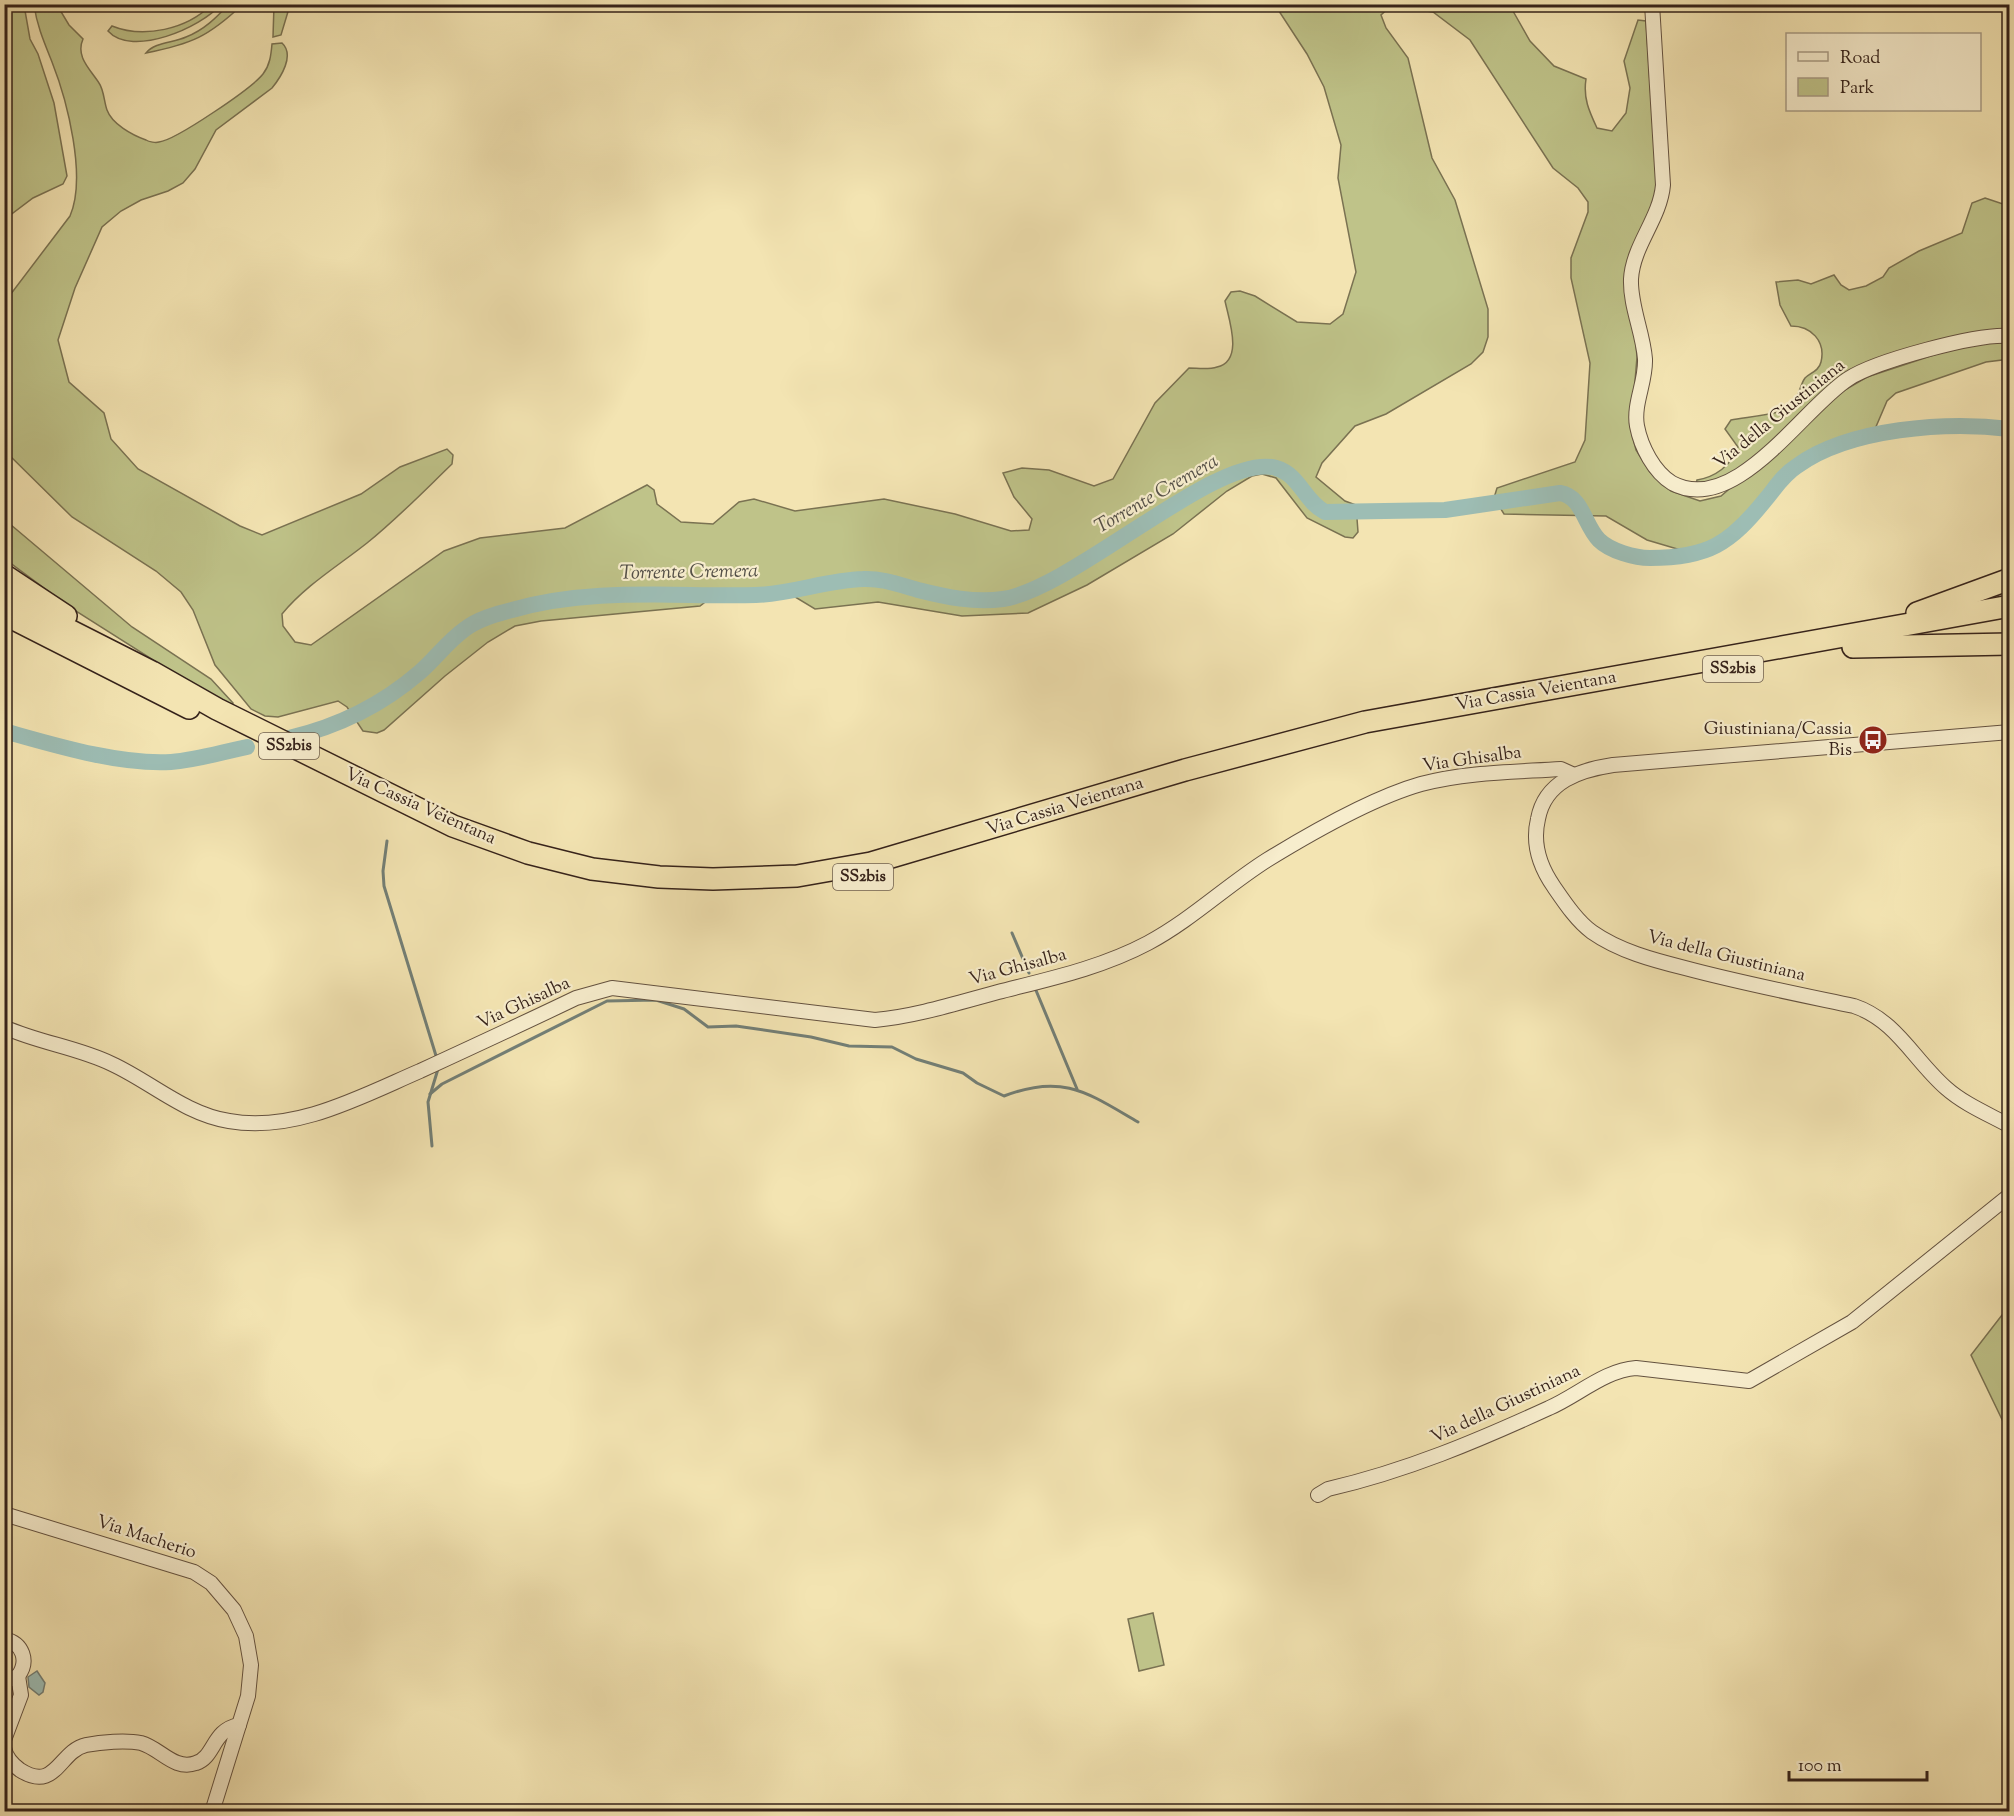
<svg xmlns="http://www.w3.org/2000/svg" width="2014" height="1816" viewBox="0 0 2014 1816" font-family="'Sorts Mill Goudy',serif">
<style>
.green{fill:#bfc389;stroke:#7a7252;stroke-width:1.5}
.water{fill:#9dbdb4;stroke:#737f76;stroke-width:1.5}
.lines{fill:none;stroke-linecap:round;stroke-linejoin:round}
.stream{stroke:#737f76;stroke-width:3}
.river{stroke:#9dbdb4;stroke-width:16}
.minor-casing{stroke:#645240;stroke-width:16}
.highway-casing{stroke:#35221a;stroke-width:24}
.minor{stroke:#f7edcd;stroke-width:14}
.highway{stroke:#f3e4b2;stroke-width:21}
.labels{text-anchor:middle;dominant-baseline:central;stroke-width:4.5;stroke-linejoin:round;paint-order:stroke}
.shield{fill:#f7edcd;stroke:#6f5f50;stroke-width:1.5}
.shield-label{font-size:16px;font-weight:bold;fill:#35221a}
.street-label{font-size:18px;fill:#35221a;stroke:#f7edcd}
.poi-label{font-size:18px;fill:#35221a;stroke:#f7edcd;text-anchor:end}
.water-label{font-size:20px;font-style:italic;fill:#545048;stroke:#f7edcd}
</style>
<rect width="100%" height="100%" fill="#f3e4b2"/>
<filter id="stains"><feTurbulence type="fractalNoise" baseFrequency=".00333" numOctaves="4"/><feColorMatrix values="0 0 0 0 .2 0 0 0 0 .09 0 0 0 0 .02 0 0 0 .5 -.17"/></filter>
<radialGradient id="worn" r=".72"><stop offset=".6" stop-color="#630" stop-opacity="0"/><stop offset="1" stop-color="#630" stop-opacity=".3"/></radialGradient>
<g class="green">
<path d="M229,4l13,1c-34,32 -51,39 -96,48 9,-11 27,-10 40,-16 18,-7 30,-19 43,-33z"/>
<path d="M1509,4l21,37 24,25 32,13c-3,19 3,32 11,49l15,3 14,-18 4,-25 -6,-27 14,-41 8,1 11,169 -7,30 -21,38 8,99 -6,73 5,20 14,22 21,19 29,10 21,-5 122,-105 24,-14 88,-29 40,-8 14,2 1,17 -24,3 -90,31 -9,8 -12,28 -8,7 -38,10 -37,18 -13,9 -7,14 -1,10 -7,11 -26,21 -40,19 -14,3 -37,-11 -41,-24 -102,-2 -10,-16 3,-10 78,-26 10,-22 5,-77 -19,-85v-20l17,-46v-10l-10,-14 -25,-20 -83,-128 -37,-28 -42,-6 -10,9 5,13 22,30 24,100 23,42 33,109v28l-5,15 -12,12 -85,50 -31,12 -33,37 -6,14 29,24 11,4 2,27 -5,6 -8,-1 -38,-19 -31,-40 -14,-4 -10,2 -25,15 -54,43 -86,51 -59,28 -66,3 -84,-14 -63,7 -23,-14 -79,1 -13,10 -159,15 -26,5 -27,16 -43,34 -61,54 -7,3 -14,-2 -16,-24 -9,-6 -60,16 -13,-1 -14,-7 -36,-44 -22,-55 -12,-18 -25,-21 -84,-54 -67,-66 -1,-148 66,-87c17,-39 -3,-116 -18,-154 -8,-20 -15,-36 -18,-57h23l12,20 14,14c-8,18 8,31 16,44 5,7 5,19 8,27 5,14 25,25 39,30 3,2 10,3 13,2 17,-2 93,-54 104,-68 7,-9 8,-19 9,-30l10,-1c13,12 -1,34 -10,45l-56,42 -21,39 -12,14 -15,8 -27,9 -20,11 -19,16 -27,61 -17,52 11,42 35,31 7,26 27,30 102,57 22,9 99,-41 39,-27 47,-18 6,6 -1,9c-27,26 -55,55 -85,79 -29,23 -61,42 -85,71l1,12 12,16 16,3 133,-94 36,-13 85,-10 82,-43 7,5 3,14 24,18 32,2 26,-22 15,-3 41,12 89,-12 71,15 56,17 18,-1 3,-11 -18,-22 -11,-24 19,-5 27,2 45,16 19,-7 42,-76 34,-35c8,0 19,2 28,-1 27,-6 12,-47 8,-66l6,-9 9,-1 15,5 42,26 33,2 13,-10 13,-42 -18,-94 3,-33 -17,-58 -17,-33 -32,-49z"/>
<path d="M8,5h16l6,34 8,15 16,49 13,73 -4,8 -30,14 -28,21 -1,-71 4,-17 -3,-9v-66l6,-30z"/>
<path d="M211,5h9c-18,22 -88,53 -112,26l4,-5c32,13 75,3 99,-21z"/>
<path d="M274,5h16l-9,30 -8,2z"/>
<path d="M1985,198l24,8v126l-135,33 -148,117 -30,2 1,-4c18,-3 34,-14 41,-33l-13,-18 6,-9c14,-3 48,-5 59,-13 9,-7 9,-21 15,-29 5,-5 14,-7 16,-16 5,-21 -10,-36 -30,-36l-11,-21 -4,-23 22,-2 13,4 23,-9 7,10 8,5 17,-4 17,-9 6,-9 30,-17 43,-18 10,-30z"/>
<path d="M4,519l128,108 79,52 22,24 -1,7 -161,-102 -66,-49z"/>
<path d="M2009,1306v128l-38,-79z"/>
<path d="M1153,1613l11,52 -25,6 -11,-52z"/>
</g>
<path class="water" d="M37,1671l8,12 -2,9 -4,3 -10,-8 -1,-10z"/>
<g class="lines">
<g class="stream">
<path d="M387,841l-4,30 1,15 53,173"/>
<path d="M1012,933l17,40"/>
<path d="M1035,988l42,101"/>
<path d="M430,1094l12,-10 165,-83 49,-1 28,9 24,18 28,-1 75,11 38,9 43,1 24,12 47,14 14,10 27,13c59,-23 84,-3 134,26"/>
<path d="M432,1146l-4,-44 10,-33"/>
</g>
<g class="river">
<path d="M4,731c50,14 115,34 167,31 26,-2 51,-10 76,-15"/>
<path d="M289,738c47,-11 93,-33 131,-66 15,-13 28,-31 45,-43 13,-10 31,-15 47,-19 80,-23 162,-13 244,-15 36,-1 71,-15 107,-16 19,-1 37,6 55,11 28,7 56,13 85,9 70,-10 216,-148 273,-131 24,7 28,33 49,44l120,-2 115,-17c23,4 24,32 39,47 11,11 36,18 51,18 58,0 80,-14 116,-59 10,-12 17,-24 31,-33 52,-38 150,-45 213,-37"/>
</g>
<g class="minor-casing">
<g id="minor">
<path d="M1652,4l11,181c-3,34 -30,60 -32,94 -1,27 12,53 14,80 1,23 -12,45 -8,67 4,21 17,46 35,57 63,34 131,-75 176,-104 27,-18 130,-46 162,-43"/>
<path d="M2010,732l-397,33c-33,5 -68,16 -75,54 -6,25 2,48 16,68 11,16 23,34 38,45 27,19 61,28 93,36 56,15 112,26 169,38 42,14 60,54 92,82 18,16 42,26 64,38"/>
<path d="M4,1027c35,16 73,20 108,37 39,18 73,50 117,57 66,12 133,-25 191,-50 52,-24 104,-48 156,-73l36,-10 263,32c42,-4 82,-17 123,-28 51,-13 103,-24 150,-49 43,-23 78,-57 119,-83 44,-27 105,-62 154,-76 45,-12 94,-12 140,-15l11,5"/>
<path d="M1318,1495l10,-6c78,-18 149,-48 221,-81 28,-12 56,-38 87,-40l113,13 103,-59 158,-127"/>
<path d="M4,1514l190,58 17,11 23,27 12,26 5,29 -3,31 -36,116"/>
<path d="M4,1639c19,4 25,22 14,37l-14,6"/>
<path d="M4,1740l17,-45 -3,-19"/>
<path d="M4,1748c2,10 8,16 16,22 36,23 39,-19 66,-25 15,-3 40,-5 55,-2 19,5 33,28 55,20 19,-6 16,-33 43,-38"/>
</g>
</g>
<g class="highway-casing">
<g id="highway">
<path d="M4,575l62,41"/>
<path d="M4,597l148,75 65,37 236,117 75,27 64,16 67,8 54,2 84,-3 74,-13 314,-93 180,-48 645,-116"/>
<path d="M1917,613l93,-34"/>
<path d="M4,614l185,94"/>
<path d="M1853,647l157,-3"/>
</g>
</g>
<use href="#minor" class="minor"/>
<use href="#highway" class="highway"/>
</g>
<defs>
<g id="bus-disc" transform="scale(1.5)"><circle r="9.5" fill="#8f2418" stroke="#f7edcd"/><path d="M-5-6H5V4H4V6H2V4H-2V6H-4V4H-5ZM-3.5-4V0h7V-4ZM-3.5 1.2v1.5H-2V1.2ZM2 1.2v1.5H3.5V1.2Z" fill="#fff"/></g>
</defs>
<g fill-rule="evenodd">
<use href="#bus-disc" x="1873" y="740"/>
</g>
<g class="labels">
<g class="shield">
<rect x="1703" y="656" width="60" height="26" rx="4.5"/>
<rect x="259" y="733" width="60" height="26" rx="4.5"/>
<rect x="833" y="864" width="60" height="26" rx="4.5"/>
</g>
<g class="shield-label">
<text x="1733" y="669">SS2bis</text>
<text x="289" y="746">SS2bis</text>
<text x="863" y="877">SS2bis</text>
</g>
<g class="street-label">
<text transform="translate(1780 415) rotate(-39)">Via della Giustiniana</text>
<text transform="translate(1536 692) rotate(-10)">Via Cassia Veientana</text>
<text transform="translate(1472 760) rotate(-8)">Via Ghisalba</text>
<text transform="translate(420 807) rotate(24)">Via Cassia Veientana</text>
<text transform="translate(1065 807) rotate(-17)">Via Cassia Veientana</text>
<text transform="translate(1726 957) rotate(14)">Via della Giustiniana</text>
<text transform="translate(1018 968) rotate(-15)">Via Ghisalba</text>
<text transform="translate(524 1004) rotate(-25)">Via Ghisalba</text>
<text transform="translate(1506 1405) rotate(-25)">Via della Giustiniana</text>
<text transform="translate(146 1538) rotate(18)">Via Macherio</text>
</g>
<g class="poi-label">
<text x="1852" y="730">Giustiniana/Cassia<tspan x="1852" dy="21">Bis</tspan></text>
</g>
<g class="water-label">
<text transform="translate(1157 495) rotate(-30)">Torrente Cremera</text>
<text transform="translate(689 573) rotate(-1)">Torrente Cremera</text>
</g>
</g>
<rect width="2014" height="1816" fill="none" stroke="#f3e4b2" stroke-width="24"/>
<rect x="6" y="6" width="2002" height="1804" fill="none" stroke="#35221a" stroke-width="3"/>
<rect x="12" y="12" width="1990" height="1792" fill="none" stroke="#35221a" stroke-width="1.5"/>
<rect x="1786" y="33" width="195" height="78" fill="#f7edcd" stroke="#a99c85" stroke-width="1.5"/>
<rect x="1798" y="52" width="30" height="9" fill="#f7edcd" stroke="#a99c85" stroke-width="1.5"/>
<text x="1840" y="63" font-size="18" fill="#35221a">Road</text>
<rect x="1798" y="78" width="30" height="18" fill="#bfc389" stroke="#a99c85" stroke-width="1.5"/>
<text x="1840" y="93" font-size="18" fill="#35221a">Park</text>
<path d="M1789 1771v9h138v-9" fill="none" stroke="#35221a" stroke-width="3"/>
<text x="1798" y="1771" font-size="18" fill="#35221a" stroke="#f7edcd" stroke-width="4.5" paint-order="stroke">100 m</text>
<rect width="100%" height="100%" filter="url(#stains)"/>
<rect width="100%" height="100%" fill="url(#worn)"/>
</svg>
